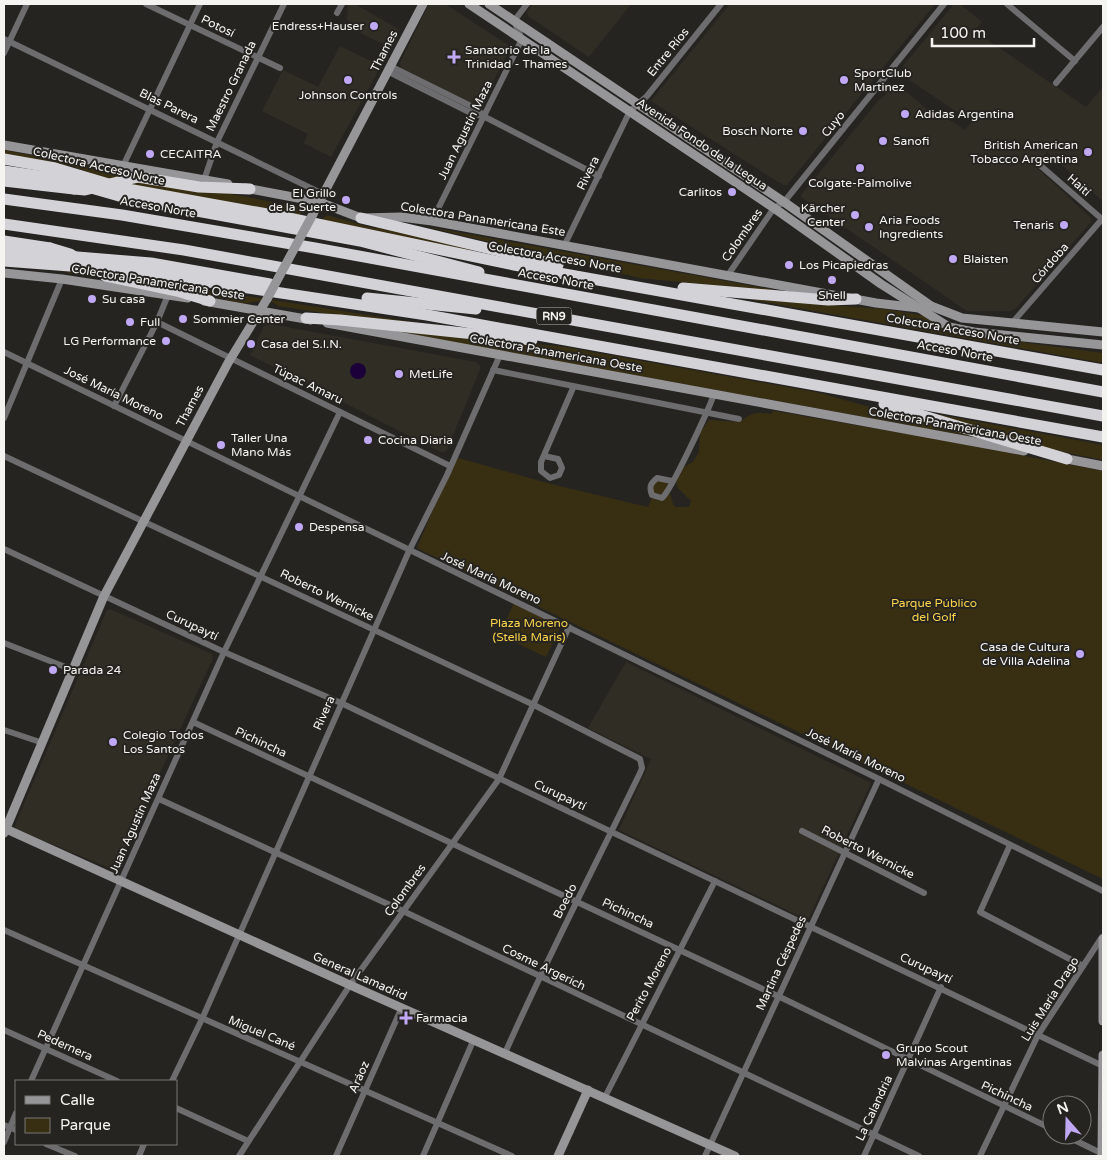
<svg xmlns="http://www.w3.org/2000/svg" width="1107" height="1160" viewBox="0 0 1107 1160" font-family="'Varela Round',sans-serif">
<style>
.built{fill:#302d24}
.green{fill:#382f13}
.water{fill:#1c003a}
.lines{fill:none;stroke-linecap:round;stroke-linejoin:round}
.street{stroke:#6d6c6e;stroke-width:6}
.secondary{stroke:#969598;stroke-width:9}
.highway{stroke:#d3d2d7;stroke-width:11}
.secondary-bridge{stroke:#969598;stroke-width:9}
.highway-bridge{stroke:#d3d2d7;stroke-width:11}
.poi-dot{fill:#c0a8f4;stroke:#262421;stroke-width:2}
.labels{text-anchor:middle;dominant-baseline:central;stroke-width:4;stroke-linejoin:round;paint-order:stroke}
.shield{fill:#262421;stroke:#b7b6b3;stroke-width:1}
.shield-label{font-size:11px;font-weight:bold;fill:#f5f4f1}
.street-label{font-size:12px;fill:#f5f4f1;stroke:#262421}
.poi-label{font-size:12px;fill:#f5f4f1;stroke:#262421;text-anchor:start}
.park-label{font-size:12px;fill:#fbd449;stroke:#262421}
</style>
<rect width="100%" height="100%" fill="#262421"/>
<g class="built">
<path d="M348,4h7l45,26 -10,18 -37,-19 3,-5 -9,-4z"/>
<path d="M429,4h16l63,41 1,5 -27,54 -4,2 -77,-38 -1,-5z"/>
<path d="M533,4h98l-42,53 -61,-41 -1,-5z"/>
<path d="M730,4h205l-148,181h-4l-132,-84z"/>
<path d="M954,4h6l22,18 -8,9 112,76 17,-20v114l-56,-49 -12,14 55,51 1,5 -75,86 -6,3h-43l-165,-113 -1,-3 77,-94 19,-17 39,33 3,-4 26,17 7,-8 -70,-47 1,-9z"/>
<path d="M340,46l41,20 -50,91 -27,-14 4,-9 -46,-23 21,-41 35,17z"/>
<path d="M270,324l206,38 5,5 -34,83 -4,3 -193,-98 14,-29z"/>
<path d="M110,609l102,45 1,4 -97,210 -4,1 -96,-40 -1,-4 92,-215z"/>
<path d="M626,662l245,121 -63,137 -189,-90 32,-71 -63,-31z"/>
</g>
<g class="green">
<path d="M4,150l294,57 3,7 -2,4 -173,-32 -55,-20 -67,-12z"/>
<path d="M327,215l42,12 32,4 104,28 -186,-37z"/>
<path d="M423,226l369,67 -152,-15z"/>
<path d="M59,271l36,2 11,7z"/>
<path d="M150,281l333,52 -120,-14 -85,-13c-11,-11 -26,-1 -38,-3z"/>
<path d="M748,299l137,10 40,7 27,17 151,20v10z"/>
<path d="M377,328l188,19 255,46 159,45 -47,-9 36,16 135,26v408l-686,-331 38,-91 96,27 97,23 4,-9 -1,-17 15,-2 7,25 2,3h14l2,-6 -13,-13 -2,-6 8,-15 9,-5 6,-10 1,-19 9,-13 31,2c11,-10 17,-10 31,-8l3,-3 133,23 7,-8z"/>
<path d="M931,413l172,32v15l-54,-11z"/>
<path d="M514,603l44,22 2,3 -14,29 -47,-22z"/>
</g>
<circle class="water" cx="358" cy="371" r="8"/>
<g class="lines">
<g class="street">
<path d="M146,4l134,64"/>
<path d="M1007,4l68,57"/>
<path d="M337,13l5,-9"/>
<path d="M4,39l319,155"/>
<path d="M4,53l23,-49"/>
<path d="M390,66l87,43 8,8 114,59"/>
<path d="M387,71l86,43 11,2"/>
<path d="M1056,83l47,-56"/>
<path d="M123,166l77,-162"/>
<path d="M1041,166l62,54"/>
<path d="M204,180l13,-38 67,-138"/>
<path d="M432,221l90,-182 -8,-18 13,-17"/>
<path d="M565,244l65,-133 17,-15 74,-92"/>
<path d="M728,275l46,-67 10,-6 160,-198"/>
<path d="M157,322l293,144"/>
<path d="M1013,322l90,-104"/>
<path d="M4,352l875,427 224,112"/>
<path d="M493,370l246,49"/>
<path d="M114,406l43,-84 11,-27"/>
<path d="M4,418l58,-139"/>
<path d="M4,456l530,249 106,54 2,9 -2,5c-45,93 -93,185 -135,280"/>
<path d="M544,456l14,3 4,9 -3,7 -9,3 -9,-7v-9l32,-74"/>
<path d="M672,481l-15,-3c-7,6 -8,9 -5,17l10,3c9,-7 47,-89 52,-104"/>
<path d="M4,549l220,103 117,51 762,363"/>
<path d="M4,643l69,27"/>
<path d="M193,722l591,277 268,130"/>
<path d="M4,730l39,13"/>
<path d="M159,799l244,112 516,245"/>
<path d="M802,831l122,62"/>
<path d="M1010,845l-30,67 103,54"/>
<path d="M4,930l508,226"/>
<path d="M4,1030l113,51"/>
<path d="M31,1081l193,-429 116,-240"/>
<path d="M172,1081l30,-62 207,-468 38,-76 53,-120"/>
<path d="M605,1097l110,-216"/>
<path d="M176,1108l72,33"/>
<path d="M4,1125l12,5"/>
<path d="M1064,1135l39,19"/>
<path d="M4,1142l12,-29"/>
<path d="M46,1144l29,12"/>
<path d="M139,1156l5,-12"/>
<path d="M239,1156l111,-171 149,-206 70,-152"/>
<path d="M336,1156l66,-149"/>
<path d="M423,1156l51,-117"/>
<path d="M705,1156l174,-377"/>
<path d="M864,1156l77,-169"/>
<path d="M980,1156l58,-121 64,-98"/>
</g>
<g class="secondary">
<path d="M469,4l305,204 107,76 68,43 25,5 129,13"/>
<path d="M489,4l295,198 147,104 31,12 141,14"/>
<path d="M4,145l224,39"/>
<path d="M245,188l74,14 42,16 40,-1 31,4 444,82 43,5 12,-2"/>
<path d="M313,214l110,-210"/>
<path d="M4,273l58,6 126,19"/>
<path d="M204,301l107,19"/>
<path d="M327,323l697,128"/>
<path d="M1062,458l41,8"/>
<path d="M4,828l346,157 385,171"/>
<path d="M4,833l100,-237 124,-233 39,-64"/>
<path d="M1103,939v82"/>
<path d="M558,1156l30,-66"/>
<path d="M1102,1156l1,-101"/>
</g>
<g class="highway">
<path d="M4,159l51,9 67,20 162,29 230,48 589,105"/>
<path d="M4,171l56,8 66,19 234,43 119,31"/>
<path d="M138,177l61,10 51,2"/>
<path d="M4,181l70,8"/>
<path d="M4,199l118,16 193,33 788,144"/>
<path d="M361,218l197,47"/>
<path d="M4,224l180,26 919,166"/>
<path d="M4,241l46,7"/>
<path d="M4,251l147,12 119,21"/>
<path d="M4,261l132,10 291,44 676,122"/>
<path d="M106,276l71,15 33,10"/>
<path d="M683,288l145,12 28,-1"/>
<path d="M367,298l109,11"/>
<path d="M306,318l34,2 192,20"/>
<path d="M884,404l183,55"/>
</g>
<path class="secondary-bridge" d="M267,299l46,-85"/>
<g class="highway-bridge">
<path d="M74,189l11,1 53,-13"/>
<path d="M50,248l20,6 36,22"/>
</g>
</g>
<g class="poi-dot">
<circle cx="374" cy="26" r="5"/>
<path d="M451.5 49.5h5v5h5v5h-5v5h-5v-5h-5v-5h5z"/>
<circle cx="348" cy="80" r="5"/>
<circle cx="844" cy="80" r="5"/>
<circle cx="905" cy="114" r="5"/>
<circle cx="803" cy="131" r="5"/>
<circle cx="883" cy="141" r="5"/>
<circle cx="1088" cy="152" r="5"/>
<circle cx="150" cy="154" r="5"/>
<circle cx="860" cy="168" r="5"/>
<circle cx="732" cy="192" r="5"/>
<circle cx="346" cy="200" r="5"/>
<circle cx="855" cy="215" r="5"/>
<circle cx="1064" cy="225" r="5"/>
<circle cx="869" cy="227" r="5"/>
<circle cx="953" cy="259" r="5"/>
<circle cx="789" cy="265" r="5"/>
<circle cx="832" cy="280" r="5"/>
<circle cx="92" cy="299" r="5"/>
<circle cx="183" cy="319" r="5"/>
<circle cx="130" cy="322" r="5"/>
<circle cx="166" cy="341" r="5"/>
<circle cx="251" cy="344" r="5"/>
<circle cx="399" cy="374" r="5"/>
<circle cx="368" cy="440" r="5"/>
<circle cx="221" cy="445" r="5"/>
<circle cx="299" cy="527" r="5"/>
<circle cx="1080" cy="654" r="5"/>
<circle cx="53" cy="670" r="5"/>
<circle cx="113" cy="742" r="5"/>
<path d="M403.5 1010.5h5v5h5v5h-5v5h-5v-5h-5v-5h5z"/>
<circle cx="886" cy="1055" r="5"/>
</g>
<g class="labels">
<rect class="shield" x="536.5" y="307.5" width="35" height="17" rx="4"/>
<g class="shield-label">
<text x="554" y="316">RN9</text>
</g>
<g class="street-label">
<text transform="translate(218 26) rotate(26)">Potosí</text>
<text transform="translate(384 51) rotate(-63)">Thames</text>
<text transform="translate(668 52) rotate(-51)">Entre Ríos</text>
<text transform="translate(231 86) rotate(-64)">Maestro Granada</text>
<text transform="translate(169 106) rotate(26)">Blas Parera</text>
<text transform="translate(833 124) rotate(-51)">Cuyo</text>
<text transform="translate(465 130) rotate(-64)">Juan Agustín Maza</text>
<text transform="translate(702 144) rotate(34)">Avenida Fondo de la Legua</text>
<text transform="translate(99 166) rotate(13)">Colectora Acceso Norte</text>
<text transform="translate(588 173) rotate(-64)">Rivera</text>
<text transform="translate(1079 185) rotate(41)">Haití</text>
<text transform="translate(158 207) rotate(10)">Acceso Norte</text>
<text transform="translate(483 219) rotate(9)">Colectora Panamericana Este</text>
<text transform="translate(742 235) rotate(-55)">Colombres</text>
<text transform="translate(555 257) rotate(10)">Colectora Acceso Norte</text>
<text transform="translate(1050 263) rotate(-49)">Córdoba</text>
<text transform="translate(556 279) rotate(10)">Acceso Norte</text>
<text transform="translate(158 282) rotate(9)">Colectora Panamericana Oeste</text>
<text transform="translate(953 329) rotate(10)">Colectora Acceso Norte</text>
<text transform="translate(955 351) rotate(10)">Acceso Norte</text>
<text transform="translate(556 353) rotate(10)">Colectora Panamericana Oeste</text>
<text transform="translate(308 384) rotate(26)">Túpac Amaru</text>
<text transform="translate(114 393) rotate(26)">José María Moreno</text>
<text transform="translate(190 406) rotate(-62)">Thames</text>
<text transform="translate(955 426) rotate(10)">Colectora Panamericana Oeste</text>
<text transform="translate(491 578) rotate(25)">José María Moreno</text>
<text transform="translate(327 595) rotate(26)">Roberto Wernicke</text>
<text transform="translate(192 625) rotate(25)">Curupaytí</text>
<text transform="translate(324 713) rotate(-66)">Rivera</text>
<text transform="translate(261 742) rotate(25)">Pichincha</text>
<text transform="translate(856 755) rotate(26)">José María Moreno</text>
<text transform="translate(560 795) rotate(25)">Curupaytí</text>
<text transform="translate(135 823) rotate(-66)">Juan Agustín Maza</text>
<text transform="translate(868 852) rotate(27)">Roberto Wernicke</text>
<text transform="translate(405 890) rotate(-54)">Colombres</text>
<text transform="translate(565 901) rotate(-63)">Boedo</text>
<text transform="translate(628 913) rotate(25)">Pichincha</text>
<text transform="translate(781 963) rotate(-65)">Martina Céspedes</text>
<text transform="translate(544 967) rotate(26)">Cosme Argerich</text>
<text transform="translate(926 968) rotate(25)">Curupaytí</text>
<text transform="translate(360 976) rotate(24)">General Lamadrid</text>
<text transform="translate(649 984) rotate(-62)">Perito Moreno</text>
<text transform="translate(1050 999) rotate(-58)">Luis María Drago</text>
<text transform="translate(262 1033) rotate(23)">Miguel Cané</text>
<text transform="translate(65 1045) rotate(24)">Pedernera</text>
<text transform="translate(359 1077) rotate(-66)">Aráoz</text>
<text transform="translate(1007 1096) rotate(25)">Pichincha</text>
<text transform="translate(874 1108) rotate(-65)">La Calandria</text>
</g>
<g class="poi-label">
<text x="364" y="26" text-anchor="end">Endress+Hauser</text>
<text x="465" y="50">Sanatorio de la<tspan x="465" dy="14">Trinidad - Thames</tspan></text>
<text x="854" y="73">SportClub<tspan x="854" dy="14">Martinez</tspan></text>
<text x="348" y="95" text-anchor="middle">Johnson Controls</text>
<text x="915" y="114">Adidas Argentina</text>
<text x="793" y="131" text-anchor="end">Bosch Norte</text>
<text x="893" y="141">Sanofi</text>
<text x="1078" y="145" text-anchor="end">British American<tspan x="1078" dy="14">Tobacco Argentina</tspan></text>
<text x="160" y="154">CECAITRA</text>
<text x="860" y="183" text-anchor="middle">Colgate-Palmolive</text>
<text x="722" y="192" text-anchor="end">Carlitos</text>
<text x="336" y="193" text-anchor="end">El Grillo<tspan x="336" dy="14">de la Suerte</tspan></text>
<text x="845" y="208" text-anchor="end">Kärcher<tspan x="845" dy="14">Center</tspan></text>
<text x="879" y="220">Aria Foods<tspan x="879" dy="14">Ingredients</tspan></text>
<text x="1054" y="225" text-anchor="end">Tenaris</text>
<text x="963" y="259">Blaisten</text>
<text x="799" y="265">Los Picapiedras</text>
<text x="832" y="295" text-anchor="middle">Shell</text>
<text x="102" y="299">Su casa</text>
<text x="193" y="319">Sommier Center</text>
<text x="140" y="322">Full</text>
<text x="156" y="341" text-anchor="end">LG Performance</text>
<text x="261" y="344">Casa del S.I.N.</text>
<text x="409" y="374">MetLife</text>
<text x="231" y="438">Taller Una<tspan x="231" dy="14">Mano Más</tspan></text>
<text x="378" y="440">Cocina Diaria</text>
<text x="309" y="527">Despensa</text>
<text x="1070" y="647" text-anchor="end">Casa de Cultura<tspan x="1070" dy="14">de Villa Adelina</tspan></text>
<text x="63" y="670">Parada 24</text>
<text x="123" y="735">Colegio Todos<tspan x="123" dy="14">Los Santos</tspan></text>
<text x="416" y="1018">Farmacia</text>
<text x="896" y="1048">Grupo Scout<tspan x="896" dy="14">Malvinas Argentinas</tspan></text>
</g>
<g class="park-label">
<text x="934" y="603">Parque Público<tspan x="934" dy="14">del Golf</tspan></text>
<text x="529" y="623">Plaza Moreno<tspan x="529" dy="14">(Stella Maris)</tspan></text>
</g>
</g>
<rect width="1107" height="1160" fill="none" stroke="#f5f4f1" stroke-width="10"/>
<rect x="15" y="1080" width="162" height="65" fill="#262421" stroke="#797774"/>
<rect x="25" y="1096" width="25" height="8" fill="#969598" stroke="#797774"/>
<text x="60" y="1105" font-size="15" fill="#f5f4f1">Calle</text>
<rect x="25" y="1118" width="25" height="15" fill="#382f13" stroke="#797774"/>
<text x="60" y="1130" font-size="15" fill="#f5f4f1">Parque</text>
<g transform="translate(1067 1120) rotate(340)"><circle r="24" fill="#262421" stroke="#797774"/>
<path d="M0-4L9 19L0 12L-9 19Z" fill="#c0a8f4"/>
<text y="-8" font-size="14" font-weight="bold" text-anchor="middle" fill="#f5f4f1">N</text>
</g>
<path d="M932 38v8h102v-8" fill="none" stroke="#f5f4f1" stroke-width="2.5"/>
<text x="940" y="38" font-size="15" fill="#f5f4f1" stroke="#262421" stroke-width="4" paint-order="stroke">100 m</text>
</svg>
